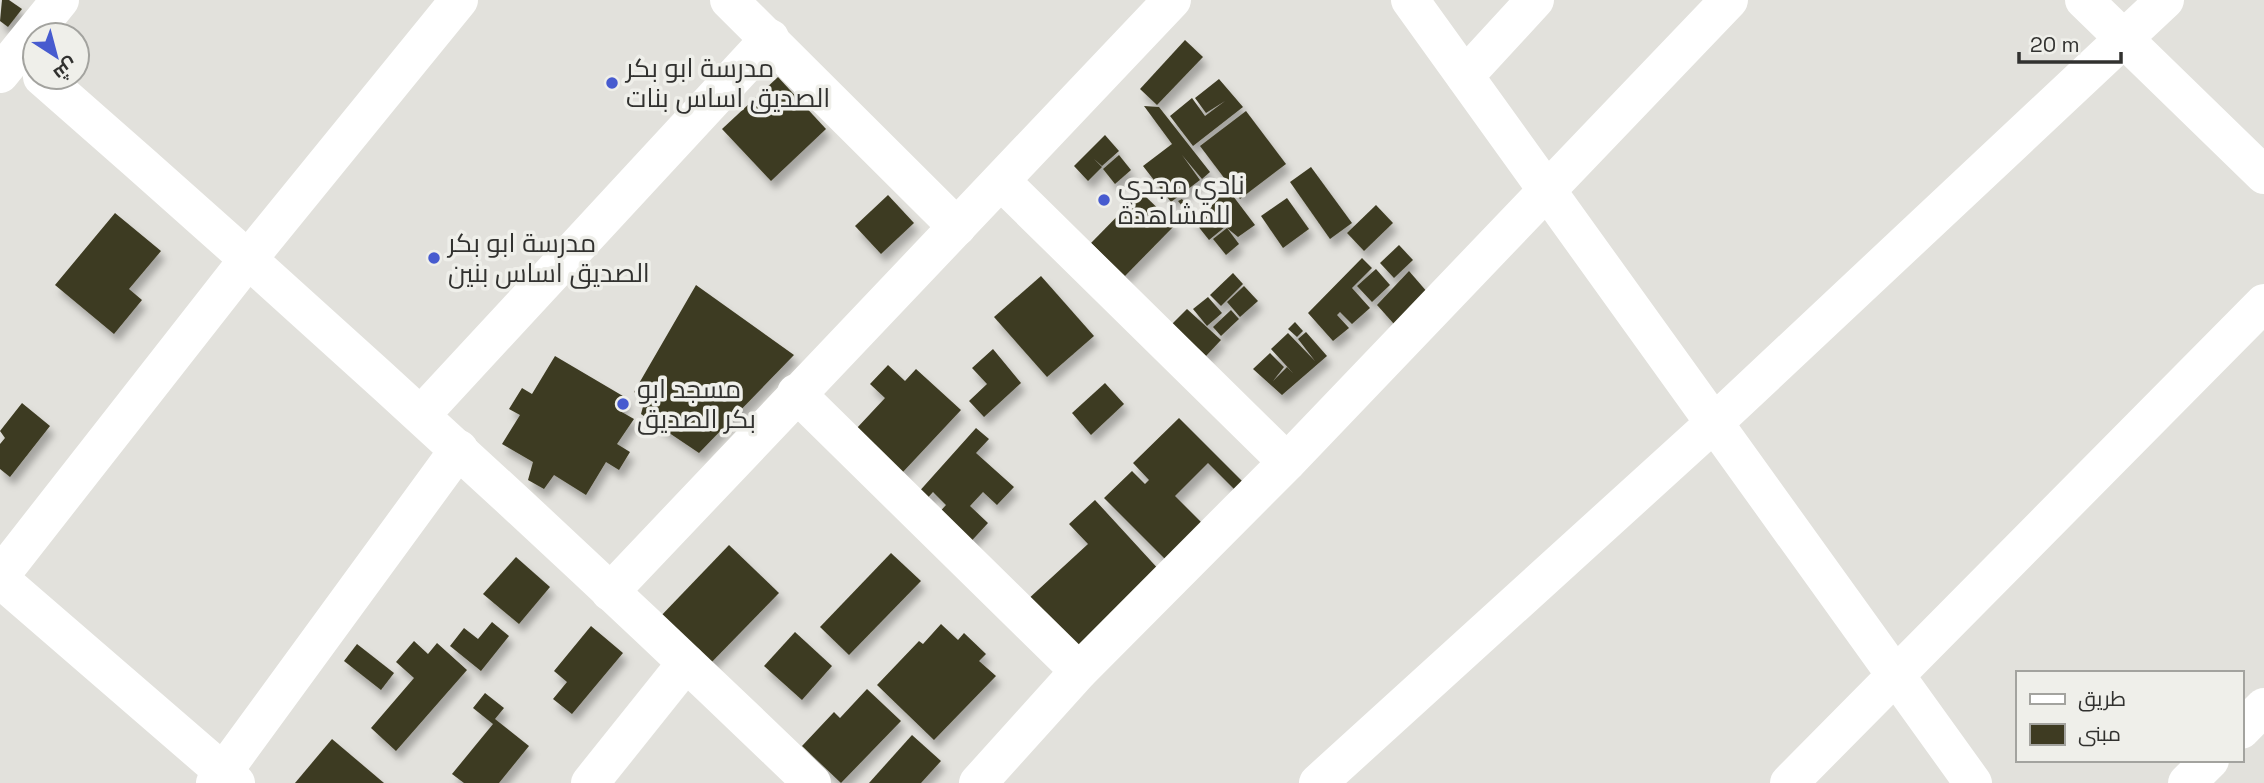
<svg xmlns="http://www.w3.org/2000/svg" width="2264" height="783" viewBox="0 0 2264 783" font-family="'Space Grotesk',Cairo,sans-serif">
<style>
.building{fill:#3e3b22;filter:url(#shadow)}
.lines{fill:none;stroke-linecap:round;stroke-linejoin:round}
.minor{stroke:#fff;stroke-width:38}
.poi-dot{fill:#475bcf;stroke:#efefea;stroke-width:2.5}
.labels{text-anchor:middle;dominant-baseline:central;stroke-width:7;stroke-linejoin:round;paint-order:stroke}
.poi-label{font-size:26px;fill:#31312f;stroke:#efefea;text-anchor:start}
</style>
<defs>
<filter id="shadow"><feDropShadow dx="4.5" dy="8" stdDeviation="3.5" flood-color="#0004"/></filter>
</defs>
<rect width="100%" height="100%" fill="#e2e1dc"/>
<g class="building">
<path d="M2,0h7l13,9 -14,18 -8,-6z"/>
<path d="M1185,40l18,17 -46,48 -17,-16z"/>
<path d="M778,77l48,52 -55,52 -49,-52z"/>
<path d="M1219,79l24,28 -50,39 -23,-30 22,-18 13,18 20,-15 -19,12 -11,-15z"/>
<path d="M1144,106l15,1 51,65 -8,7 -20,-24 18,25 -29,22 -28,-36 29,-22z"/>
<path d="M1246,111l40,53 -46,35 -40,-53z"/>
<path d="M1105,135l14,16 -17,15 -8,-7 8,8 -14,14 -14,-15z"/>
<path d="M1119,155l12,15 -16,14 -12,-15z"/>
<path d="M1311,167l41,56 -22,16 -40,-57z"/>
<path d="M1227,188l28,37 -17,12 -11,-9 4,-6 -22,18 -31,-39 4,-2 14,19 20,-16 -3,-4z"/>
<path d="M1141,192l34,33 -50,51 -34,-33z"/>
<path d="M888,195l26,28 -33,31 -26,-28z"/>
<path d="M1287,198l22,31 -26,19 -22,-32z"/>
<path d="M1376,205l17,18 -29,28 -17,-18z"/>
<path d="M115,213l46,38 -32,38 13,11 -28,34 -59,-49z"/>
<path d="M1227,228l12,16 -13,11 -13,-16z"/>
<path d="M1399,245l14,15 -19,18 -14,-15z"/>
<path d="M1362,258l10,10 -20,20 18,20 -18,16 -12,-12 -3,3 12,13 -16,13 -25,-28z"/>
<path d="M1376,269l14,16 -18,17 -15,-16z"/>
<path d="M1409,271l19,22 -34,31 -17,-19z"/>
<path d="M1233,273l10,11 -22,22 -11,-11z"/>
<path d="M1041,276l53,60 -47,41 -53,-60z"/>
<path d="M696,285l98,70 -95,98 -58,-39 4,-15 -11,-7z"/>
<path d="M1244,286l14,15 -18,16 -13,-15z"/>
<path d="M1208,297l14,16 -15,13 -14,-17z"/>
<path d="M1187,309l34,31 -15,16 -34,-32z"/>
<path d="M1231,310l8,9 -18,17 -8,-9z"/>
<path d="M1295,322l8,9 -6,6 -9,-8z"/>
<path d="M1306,332l21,24 -45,39 -29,-26 17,-16 14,14 -11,14 14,-14 6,6 -22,-24 17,-16 27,28 -17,-22z"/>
<path d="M993,349l28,34 -37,34 -15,-16 18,-17 -15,-16z"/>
<path d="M555,356l73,43 -8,12 14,8 -17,25 13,8 -11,18 -13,-8 -20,33 -32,-20 -10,14 -16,-9 5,-18 -31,-18 18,-29 -11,-6 13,-21 10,6z"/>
<path d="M888,365l17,16 11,-12 45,41 -59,63 -46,-44 29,-31 -15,-14z"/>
<path d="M1105,383l19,21 -33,31 -19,-22z"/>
<path d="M22,403l28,23 -40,51 -10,-8v-25l5,-6 -5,-7z"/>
<path d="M1179,418l66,66 -8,8 -29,-29 -33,33 32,32 -37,36 -66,-66 28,-27 13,13 4,-4 -16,-17z"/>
<path d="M976,428l13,11 -13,14 38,34 -17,18 -14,-13 -13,14 18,17 -23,25 -32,-29 13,-14 -13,-13 -9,10 -8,-7z"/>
<path d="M1095,500l67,73 -88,80 -48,-52 62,-57 -19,-20z"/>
<path d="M729,545l50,48 -73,75 -49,-48z"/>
<path d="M891,553l30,28 -72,74 -29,-28z"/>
<path d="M516,557l34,30 -31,37 -36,-30z"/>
<path d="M492,622l17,14 -28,35 -31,-25 14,-18 14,11z"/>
<path d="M941,624l17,16 6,-7 22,21 -7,7 17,15 -62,64 -57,-55 42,-44 4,3z"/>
<path d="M591,626l32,27 -51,61 -19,-15 14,-17 -13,-11z"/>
<path d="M795,632l37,34 -30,34 -38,-34z"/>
<path d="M414,641l14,13 9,-11 30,27 -71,81 -25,-23 43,-50 -18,-16z"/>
<path d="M357,644l37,29 -13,17 -37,-29z"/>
<path d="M867,689l34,32 -60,62 -39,-37 32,-34 6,6z"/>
<path d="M485,693l19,15 -9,11 34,27 -30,37h-35l-12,-9 41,-50 -20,-16z"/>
<path d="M912,735l29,26 -20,22h-52z"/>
<path d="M332,739l52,44h-89z"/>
</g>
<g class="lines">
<g class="minor">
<path d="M729,0l228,227"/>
<path d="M1410,0l563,783"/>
<path d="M2084,0l180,175"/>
<path d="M0,74l60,-74"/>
<path d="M1465,76l70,-76"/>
<path d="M42,77c262,229 519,464 770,706"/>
<path d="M1002,182l285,280"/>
<path d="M796,393l283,278"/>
<path d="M421,415l349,-377"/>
<path d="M0,576l249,-318 210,-258"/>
<path d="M0,579l236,204"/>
<path d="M610,592l562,-592"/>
<path d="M2241,730l23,-23"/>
<path d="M215,783l244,-334"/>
<path d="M590,783l96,-120"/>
<path d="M978,783l101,-112 208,-209 442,-462"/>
<path d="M1318,783l396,-360 451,-423"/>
<path d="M1789,783l475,-480"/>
<path d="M2187,783l23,-23"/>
</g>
</g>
<g class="poi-dot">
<circle cx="612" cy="83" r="7"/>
<circle cx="1104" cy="200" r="7"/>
<circle cx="434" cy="258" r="7"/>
<circle cx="623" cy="404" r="7"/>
</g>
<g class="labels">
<g class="poi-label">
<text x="626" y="68">مدرسة ابو بكر<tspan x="626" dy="30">الصديق اساس بنات</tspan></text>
<text x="1118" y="185">نادي مجدي<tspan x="1118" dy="30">للمشاهدة</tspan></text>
<text x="448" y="243">مدرسة ابو بكر<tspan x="448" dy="30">الصديق اساس بنين</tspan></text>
<text x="637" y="389">مسجد ابو<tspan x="637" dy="30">بكر الصديق</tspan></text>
</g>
</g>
<rect x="2016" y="671" width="228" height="91" fill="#efefea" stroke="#a3a39f" stroke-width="2"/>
<rect x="2030" y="694" width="35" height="10" fill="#ffffff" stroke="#a3a39f" stroke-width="2"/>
<text x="2078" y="706" font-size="21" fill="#31312f">طريق</text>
<rect x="2030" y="724" width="35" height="21" fill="#3e3b22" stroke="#a3a39f" stroke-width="2"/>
<text x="2078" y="741" font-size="21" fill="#31312f">مبنى</text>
<g transform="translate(56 56) rotate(144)"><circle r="33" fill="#efefea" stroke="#a3a39f" stroke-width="2"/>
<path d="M0-5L12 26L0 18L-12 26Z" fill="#475bcf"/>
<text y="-10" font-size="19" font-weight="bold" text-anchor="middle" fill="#31312f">ش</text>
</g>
<path d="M2019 52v10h102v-10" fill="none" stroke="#31312f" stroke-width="3.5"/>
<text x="2030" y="52" font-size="21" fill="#31312f" stroke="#efefea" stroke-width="5" paint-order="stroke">20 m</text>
</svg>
